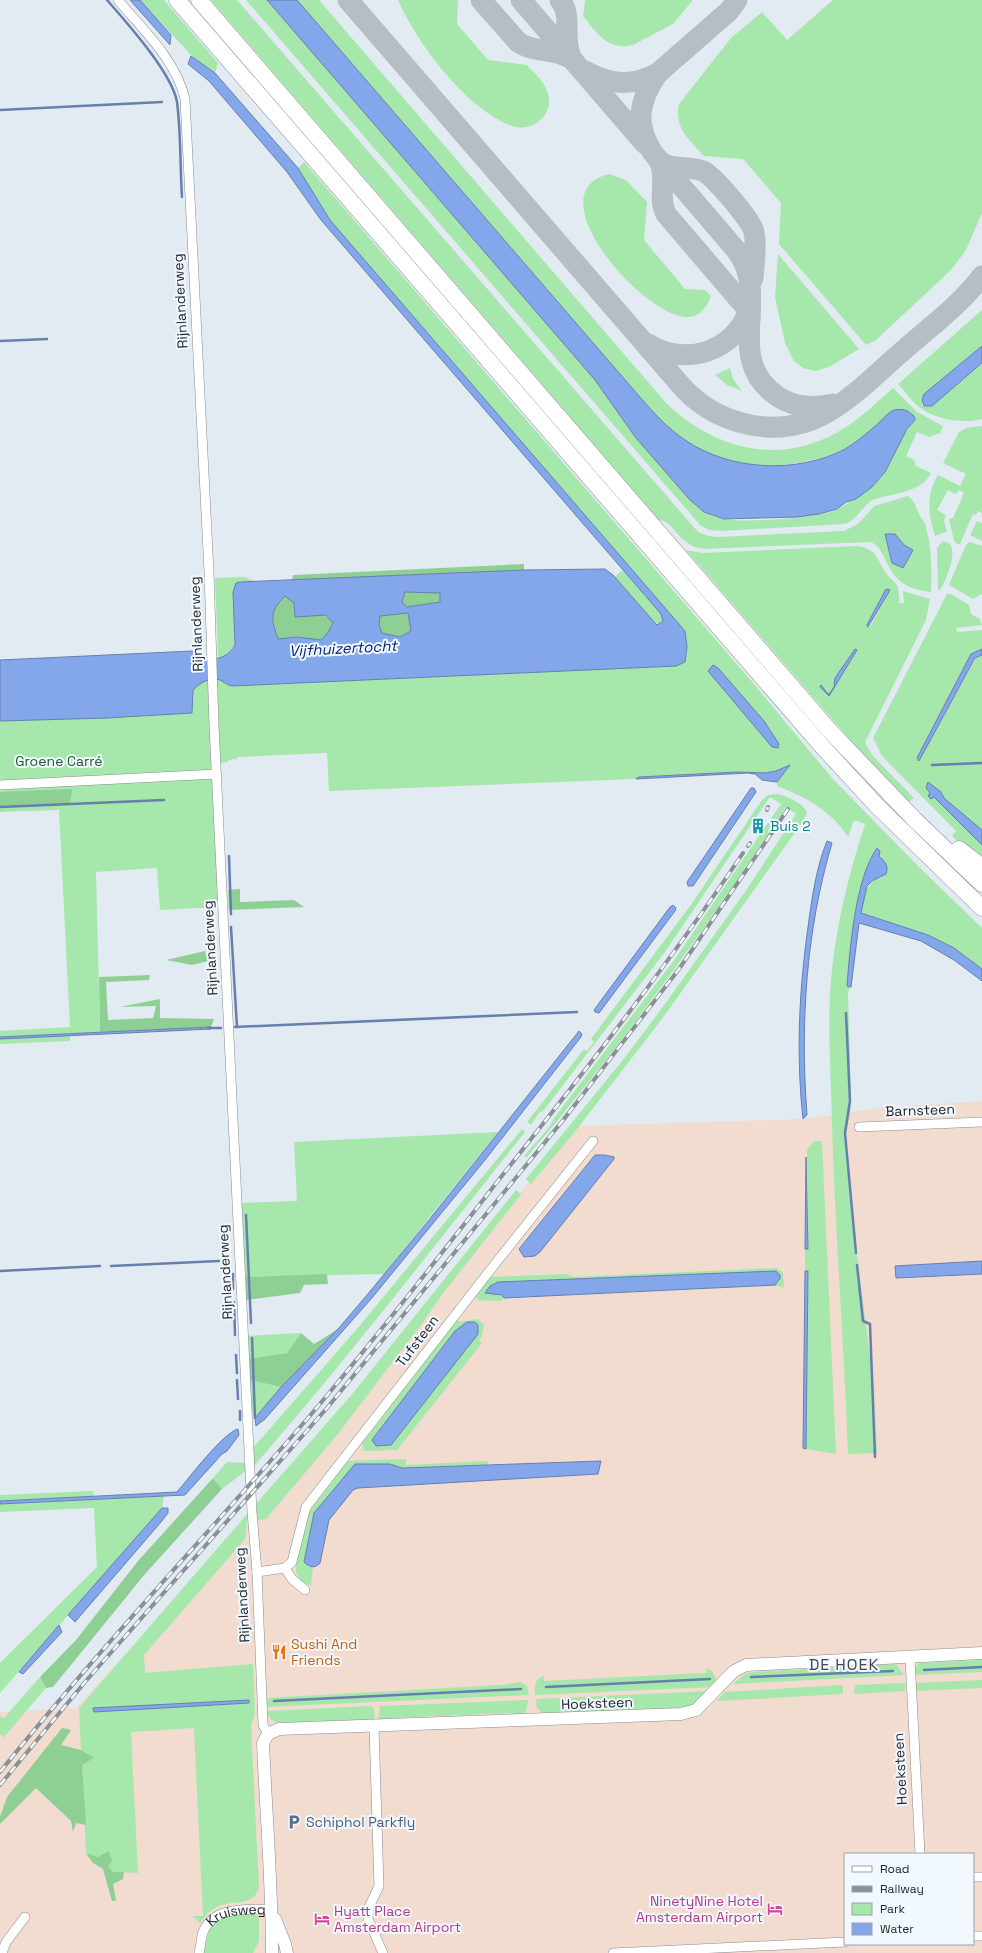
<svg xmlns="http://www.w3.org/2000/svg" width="982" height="1953" viewBox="0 0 982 1953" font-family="'Space Grotesk',sans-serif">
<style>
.commercial{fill:#f2dbcf;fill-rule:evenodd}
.green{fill:#a6e7ac;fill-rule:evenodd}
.forest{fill:#8ecf94}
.water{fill:#84a7eb;stroke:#667faf;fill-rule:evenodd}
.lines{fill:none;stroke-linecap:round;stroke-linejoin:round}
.stream{stroke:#667faf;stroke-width:2.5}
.taxiway{stroke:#b6bec4;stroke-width:21}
.street-casing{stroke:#868d93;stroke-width:10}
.secondary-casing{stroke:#868d93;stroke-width:13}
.highway-casing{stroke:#868d93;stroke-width:17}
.street{stroke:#fff;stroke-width:9}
.secondary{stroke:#fff;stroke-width:12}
.highway{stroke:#fff;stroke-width:16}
.rail-casing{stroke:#8a9095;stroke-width:4}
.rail{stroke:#f1f8ff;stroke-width:2.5;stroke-dasharray:8;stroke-linecap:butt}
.labels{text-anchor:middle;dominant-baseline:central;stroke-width:4;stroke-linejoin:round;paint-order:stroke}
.street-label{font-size:14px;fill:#1f2224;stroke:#f1f8ff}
.park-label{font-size:14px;fill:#175b25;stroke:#f1f8ff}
.culture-label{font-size:14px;fill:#0d838f;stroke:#f1f8ff;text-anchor:start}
.food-label{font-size:14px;fill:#c56008;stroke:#f1f8ff;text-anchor:start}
.service-label{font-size:14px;fill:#4e5e75;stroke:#f1f8ff;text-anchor:start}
.hotel-label{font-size:14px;fill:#b23c85;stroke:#f1f8ff;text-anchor:end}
.water-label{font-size:15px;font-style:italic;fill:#03216e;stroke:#f1f8ff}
.quarter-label{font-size:16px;letter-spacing:1px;fill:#41474d;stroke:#f1f8ff}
</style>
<rect width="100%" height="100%" fill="#e3ebf2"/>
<path class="commercial" d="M982,1101v852h-982v-241l76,-4 176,-193 323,-389 229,-7 76,-11zM845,1854h128v90h-128z"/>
<g class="green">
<path d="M140,0h24l54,63 -3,10 -23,-17z"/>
<path d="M211,0h26l461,532 11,4 8,1 127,-6 14,-7 16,-18 34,-10c8,6 8,12 12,20 1,3 4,5 5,8 7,22 7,45 6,68 -23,-3 -35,-9 -45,-31 -4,-8 -7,-15 -15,-19l-166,7c-27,-2 -30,-28 -46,-29zM898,538l6,7 8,5 -20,13z"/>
<path d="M246,0h21l328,380 41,58 60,68c8,6 17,11 27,13 21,4 94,-1 113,-9 6,-3 31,-19 36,-23 20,-18 25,-47 43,-67l-1,-4 -3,-4 -17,-2c-16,14 -32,30 -50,39 -49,23 -114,23 -160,-9 -17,-13 -31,-28 -45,-44l-342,-396h22l348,404c48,45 111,62 171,28 21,-12 38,-29 55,-44l24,24 26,14 -3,7 -11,4 -12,-5 -11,24 8,4 2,6 15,7c-9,20 -40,20 -58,27 -12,6 -16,21 -29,24l-122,7 -12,-1 -9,-4z"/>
<path d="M398,0h60l-1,24 31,36 39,5c7,8 16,15 20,26 9,22 -13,42 -35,35 -46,-17 -95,-83 -114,-126z"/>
<path d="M585,0h108l-20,24 -40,21c-25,6 -36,-12 -50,-29z"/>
<path d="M833,0h149v213l-16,37 -15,20 -75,70 -10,5 -87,-101 2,-41 -38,-44 -39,-3c-15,-17 -30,-27 -25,-52l52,-66 31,-26 25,28z"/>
<path d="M304,162l450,522 78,94 84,86 66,64v41l-28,-21 -26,-13 -67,-22c4,-16 2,-29 20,-36l5,-14 -8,-9h-6c-15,46 -21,84 -25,132l4,1 -3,5 3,105 -1,18 -5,23 9,94 20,155 3,66 -29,1c-4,-111 -13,-221 -16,-331 -1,-44 -4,-88 -2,-131 4,-58 17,-113 35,-168l-11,-4 -6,17c-17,-27 -43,-40 -71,-51v-4l12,-17 -13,6 -11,2 -28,-1 -98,5 -3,2 -307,12 -2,-38 -89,4 -1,2 -9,1v2l-8,1 -3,-84 15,7 444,-20 9,-5 2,-14 -2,-16 -355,-411 -32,-52zM718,668l4,5 52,75 -31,-37z"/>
<path d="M609,174l17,6 21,22 -3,38 41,49 20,1 6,6c-3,8 -8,17 -17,20 -40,14 -164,-123 -85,-142z"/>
<path d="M778,254l81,95 -30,18 -14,4 -12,-3 -9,-7 -9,-18 -10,-46z"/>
<path d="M982,310v36l-57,48 -3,11 2,1h8l50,-42v55c-21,5 -45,1 -63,-12 -8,-6 -14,-16 -21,-23z"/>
<path d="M730,368l3,11 9,12 -15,-6 -12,-10z"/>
<path d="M982,426v87l-4,-2 -2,4 -3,-1 -13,30h-3l-3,-3 -5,-22 4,-1 11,-25 -5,-3 -3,4 -8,-4 -11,20 9,5 -2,6 3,11 -12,4c-7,-21 -9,-42 3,-61l22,11 6,-12 -23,-11 16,-31 7,-4z"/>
<path d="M977,521l5,2v18l-12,-6z"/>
<path d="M943,541c20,1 3,41 -4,50l-1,-2 -1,-41z"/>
<path d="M970,542l12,4v48l-9,5 -24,-14 17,-40z"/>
<path d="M856,546c21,2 20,12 30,27 3,5 10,9 12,14 1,5 1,11 1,16h5l-1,-12 27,8 -4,21 -61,122 7,13 42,43 -5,4 -51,-53 -172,-199 17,3zM890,590l-20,37h-2l1,-6 15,-29zM855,649l2,1 -24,39 2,-11z"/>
<path d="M622,570l39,44 2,5 -3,5 -5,-1 -40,-46z"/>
<path d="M245,577l9,4 -18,2 -3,9 2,53 -9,9 -8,4 -3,-80z"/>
<path d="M947,594h4l18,11 2,9 9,5 2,6 -26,3 1,4 25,-2v19l-11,5 -52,107 57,-103 6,-3v175l-38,-32 -3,-6 -13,-9 2,10 -2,3 3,3 3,-2 48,48v18l-30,-27 4,-5 -74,-75 -9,-18z"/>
<path d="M208,680l11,227 -59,3 -3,-42 -61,4 4,160 -100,5v-6l70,-4 -11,-217 -59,2v-93l193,-30 8,-8z"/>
<path d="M778,794c9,2 27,10 29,19l-6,11 -139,195 -85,110 -46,55 -5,-5 96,-118 35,-46 88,-123 51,-78 -10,-7c-80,122 -165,240 -260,351l-2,-2c9,-11 26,-27 30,-38l121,-159 106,-155 -11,-7 -105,155 -121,158 -5,3 -8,12 -4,-3 57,-73 3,2 7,-9 -3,-3 99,-133 72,-106 6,-5z"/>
<path d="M70,1035v6l-70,3v-5z"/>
<path d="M522,1129l3,3c-89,112 -177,226 -271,334l-2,-17 104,-119z"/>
<path d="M498,1132l-114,142 -139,3 -3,-74 55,-2 -3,-59z"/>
<path d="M814,1141h8l14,313 -30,-5 2,-178h-3v-22h3l-1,-99z"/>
<path d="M526,1188l-82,104 -23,33 -84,110 -71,84 -9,1 -1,-16 97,-111 163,-203 5,4z"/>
<path d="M777,1268l6,5 1,15 -8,-3v-2l-291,10 17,2 2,3 -4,3 -22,-1 -3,-5 15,-18 77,-3 6,3z"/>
<path d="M478,1319l6,6 -2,11 -3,4 3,3 -85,107 -33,1 -2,-7 95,-124 3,2zM455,1331l-79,115 -4,-6z"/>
<path d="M301,1333l-14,20 -39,6 -1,-23z"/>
<path d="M249,1380l32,7 -26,31 -5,-10z"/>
<path d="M406,1459v6l82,-4v4l-86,3 -12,-4h-35l-48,102 6,1 -2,19 -10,-5 -5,-8v-8l11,-50 41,-54z"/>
<path d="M227,1462l20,1v7l-25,19 -9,-11z"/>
<path d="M93,1491l1,6 -94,4v-6z"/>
<path d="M164,1496l-2,12 -162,185v-30l97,-96 -3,-59 -94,4v-8z"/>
<path d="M248,1513l-3,26 -101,116 1,18 108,-9 2,49 -4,13 8,161c-5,19 -23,13 -37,18 -10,3 -17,10 -22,18l-7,-7h10l-9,-188 -63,4 7,141 -25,-1 -15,-15 -12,-4 -4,-88 12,-7 -13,-8 -2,-42z"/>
<path d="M982,1660v12l-68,3 1,-6 4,-6z"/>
<path d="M896,1664l8,11 -171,9 12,-10 7,-2z"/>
<path d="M706,1668l6,3 5,10 -4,6 -178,8c0,-8 -1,-16 9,-19v5l162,-8z"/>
<path d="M40,1677l6,11 -43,50 -1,-4 -2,1v-19l4,2z"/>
<path d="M982,1680v8l-67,3 -1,-8z"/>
<path d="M521,1682l6,4 2,9 -263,12v-9l235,-13z"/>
<path d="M905,1683v8l-51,3 1,-9z"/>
<path d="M843,1685v9l-126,7 8,-9z"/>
<path d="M710,1691l-19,17 -147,7 -7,-7 -1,-9z"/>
<path d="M528,1700l-2,11 -5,5h-8l-2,-3 -120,5 -1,4 -12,1 2,-17z"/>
<path d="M372,1706l2,3 1,14 -25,1v-4l-72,3c-6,-2 -10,-5 -11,-12z"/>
<path d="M234,1914h17l8,3v24l-6,12h-50c8,-24 3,-30 31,-39z"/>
</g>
<g class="forest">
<path d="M524,564v6l-232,10 1,-5z"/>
<path d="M405,592l36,1 -1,9 -33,5 -5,-5z"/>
<path d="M285,596c16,13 35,11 49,27l-7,11 -6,6 -24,-3 -19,2c-7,-20 -9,-27 7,-43z"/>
<path d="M408,613l4,18 -12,6 -18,-4 -3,-8 1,-9z"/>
<path d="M72,789l-2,16 -70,3v-16z"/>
<path d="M240,889v13l54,-2 10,7 -75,3 -1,-20z"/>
<path d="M205,951l3,10 -16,4 -26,-5z"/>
<path d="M150,975l-1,5 -43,2 2,38 45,-2 3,-12 -36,1 40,-8v19l54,1 -3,8 -111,5 -1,-55z"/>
<path d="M327,1274l1,10 -24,1 -4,8 -54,7 -1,-23z"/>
<path d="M338,1329l-57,58 -32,-7 -1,-21 39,-6 14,-20 13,11z"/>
<path d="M213,1478l9,11 -77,85 -92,113 -7,1 -6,-11 36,-37 62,-79z"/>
<path d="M62,1728l9,2 -10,15 20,5 13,8 -12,7 4,60 -10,-2 -3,9 -2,-11 -35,-33 -36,36v-7l7,-20z"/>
<path d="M109,1851l3,10 -4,5 5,6h11l-1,7 -10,5 3,17h-4l-9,-32 -10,-6 -7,-10 12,4z"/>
</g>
<g class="water">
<path d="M130,0h10l31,35 -1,10z"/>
<path d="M267,0h30l342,396c14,16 28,32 46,44 45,31 112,34 160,9 10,-6 20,-14 29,-22 6,-4 14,-16 21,-17 8,-2 14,1 19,6l1,4 -8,9 -22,43 -13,15 -16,12 -10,3 -9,7 -18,5 -22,3 -73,2 -20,-7 -14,-12 -54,-62 -41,-58z"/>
<path d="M191,56l24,17 83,95 32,52 355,411 2,16 -2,15 -9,4 -444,20c-5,-1 -8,-4 -12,-6 -10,-4 -21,4 -27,10l-1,23 -85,5 -107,3v-61l193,-9c5,1 9,6 14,7 12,3 22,-3 28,-13l-2,-53 3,-9 4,-1 284,-12 81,-1 8,6 42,48 2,2 6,-4 -2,-7 -340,-394 -34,-48 -78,-91 -21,-17zM405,592l35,1v9l-33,5 -5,-5zM285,596l9,7 1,14 31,-2 7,8 -6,11 -6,6 -24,-3 -19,2c-7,-20 -9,-27 7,-43zM408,613l3,18 -11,6 -18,-4 -3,-8 1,-9z"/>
<path d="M982,346v17l-50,43h-8l-2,-6 2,-6z"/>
<path d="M885,534h10l9,11 9,5 -10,18 -11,-5z"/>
<path d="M886,589l4,1 -22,37 -1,-2 2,-4z"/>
<path d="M855,649l2,1 -28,46 -9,-9 1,-2 7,9 2,-1 4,-6 1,-9z"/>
<path d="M982,649v6l-7,3 -56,103 -2,-3 54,-104z"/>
<path d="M713,665l5,3 46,53 15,23 -1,4 -6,-1 -64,-76z"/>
<path d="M790,765l-13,17 -15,-2 -7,-6 -7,-1 -112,6 3,-2 98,-5 28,1 11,-2z"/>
<path d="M928,782l13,10 3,6 38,32v15l-48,-48 -3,2 -3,-3 2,-3 -4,-5z"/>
<path d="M751,788h3l2,4 -63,94h-5l-1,-4z"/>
<path d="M827,841l5,2c-26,88 -32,180 -25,272l-4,4c-7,-64 -4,-128 5,-192 4,-29 8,-59 19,-86z"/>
<path d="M877,848l3,3 -1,5c6,6 10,9 7,18l-14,7 -5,5 -6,27 67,22 26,13 28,21v12l-28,-21 -33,-19 -62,-18 -8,64 -4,-1c3,-37 8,-107 30,-138z"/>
<path d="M673,905l3,3 -1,3 -76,102 -4,-1 -1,-2 76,-103z"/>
<path d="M211,1027v2l-211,10v-2z"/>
<path d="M579,1031l3,3 -1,3 -96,123 -114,139 -106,120 -9,7 -1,-8 26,-31 57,-58 29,-34 62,-75z"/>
<path d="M595,1155h10l9,2v2l-74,93 -5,4 -11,1 -5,-8z"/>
<path d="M806,1157l2,92h-3z"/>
<path d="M982,1261v13l-86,4 -1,-12z"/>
<path d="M776,1271l4,4v4l-4,4v2l-272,13 -2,-3 -17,-2 5,-7 8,-4z"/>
<path d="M805,1271h3l-2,178 -3,-1z"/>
<path d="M467,1322h8l3,3v9l-87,111 -15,1 -4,-6 83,-109z"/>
<path d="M238,1429l1,6 -12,16 -5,3 -37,41 -185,9v-3l177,-9c12,-14 46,-59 61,-63z"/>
<path d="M601,1461l-3,13 -240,14 -5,2 -24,30 -9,43c-5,6 -11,4 -16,-1l10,-49 41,-49h35l12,4z"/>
<path d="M162,1508h6v5l-7,9 -86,100 -7,-7z"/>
<path d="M59,1625l3,7 -39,42 -4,-2z"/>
<path d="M249,1700v3l-155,9 -1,-4z"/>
</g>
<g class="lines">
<g class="stream">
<path d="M107,0c20,23 65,73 70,102 4,30 3,65 5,95"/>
<path d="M0,110l162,-8"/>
<path d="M0,341l47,-2"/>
<path d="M932,765l50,-2"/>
<path d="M0,807l164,-7"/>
<path d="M229,856l2,58"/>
<path d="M231,927l6,100"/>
<path d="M846,1013l4,88 -5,32 11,120"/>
<path d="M235,1027l342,-15"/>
<path d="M208,1028h13"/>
<path d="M246,1215l5,108"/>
<path d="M857,1265l6,56 7,3 5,133"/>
<path d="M111,1266l108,-5"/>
<path d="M0,1271l100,-5"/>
<path d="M233,1274v15"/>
<path d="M234,1302l1,33"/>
<path d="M252,1338l3,80"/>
<path d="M236,1355l1,18"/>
<path d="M237,1380l1,19"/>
<path d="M240,1411v9"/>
<path d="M924,1670l58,-3"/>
<path d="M751,1677l142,-6"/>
<path d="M546,1687l164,-8"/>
<path d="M274,1701l247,-12"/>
</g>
<g class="taxiway">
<path d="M348,0l336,389c37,38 97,51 144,23 28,-16 52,-42 77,-63 26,-23 56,-45 77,-73"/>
<path d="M481,0l37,42c15,11 36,6 52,16"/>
<path d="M521,0l124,144"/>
<path d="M560,0c13,15 2,37 11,57"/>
<path d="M585,71c26,14 47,16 73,2l71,-62 8,-11"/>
<path d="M658,73c-19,27 -24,51 -5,80l84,98c35,47 -15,107 40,145 17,12 36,12 56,8"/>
<path d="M659,160c9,17 -2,37 7,54l70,82 8,9 6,13"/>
<path d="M659,161c14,10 29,4 44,10 10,4 49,50 51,61 3,14 0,31 -1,46"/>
<path d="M648,344c37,23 86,8 101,-34"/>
</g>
<g class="street-casing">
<g id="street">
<path d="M118,0c25,30 58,60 67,99l24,473 5,154 38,786 5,60 6,153 5,9"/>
<path d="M0,785l217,-11"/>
<path d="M859,1127l123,-5"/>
<path d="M285,1568l7,11 13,11"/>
<path d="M257,1572l28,-4 7,-6 14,-55 185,-238 102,-128"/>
<path d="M910,1658l10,196"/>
<path d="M374,1727l5,159 -10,21 -1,12 15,34"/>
<path d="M973,1877h9"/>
<path d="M973,1936h9"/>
<path d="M2,1953l4,-11 19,-25"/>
<path id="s1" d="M199,1953c2,-7 2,-15 4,-21 11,-27 46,-22 69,-23"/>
<path d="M613,1953l232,-11"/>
</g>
</g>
<g class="secondary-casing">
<g id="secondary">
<path d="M275,1919l10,25 2,9"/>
<path d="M272,1953c0,-70 -6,-140 -9,-210l5,-9 11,-5 402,-15 15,-4 38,-39 12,-6 236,-12"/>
</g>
</g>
<g class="highway-casing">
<g id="highway">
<path d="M177,0l643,744 58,63 104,101"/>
<path d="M199,0l631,731 85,89 67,64"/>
<path d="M959,849l23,18"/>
</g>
</g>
<use href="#street" class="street"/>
<use href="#secondary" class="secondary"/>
<use href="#highway" class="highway"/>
<g class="rail-casing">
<g id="rail">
<path d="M767,810l1,-3"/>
<path d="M758,832l1,-3"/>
<path d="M748,846l2,-3"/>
<path d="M0,1772c98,-122 206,-236 308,-354 67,-79 130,-160 193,-241 84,-106 167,-212 242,-324"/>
<path d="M0,1785l85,-103 242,-274 237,-289 115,-150 109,-160"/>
</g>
</g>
<use href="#rail" class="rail"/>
</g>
<defs>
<g id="building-bare" transform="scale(1.2)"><path d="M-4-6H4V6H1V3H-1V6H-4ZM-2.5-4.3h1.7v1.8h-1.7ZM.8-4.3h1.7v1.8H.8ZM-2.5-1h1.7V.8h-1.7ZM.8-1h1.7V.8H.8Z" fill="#0f9aa8" stroke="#f1f8ff" stroke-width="2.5" paint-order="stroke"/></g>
<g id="restaurant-bare" transform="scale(1.2)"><path d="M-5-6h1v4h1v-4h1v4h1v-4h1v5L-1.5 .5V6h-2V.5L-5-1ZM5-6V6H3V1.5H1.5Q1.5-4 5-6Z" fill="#e8710a" stroke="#f1f8ff" stroke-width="2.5" paint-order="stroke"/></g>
<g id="parking-bare" transform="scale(1.2)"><path d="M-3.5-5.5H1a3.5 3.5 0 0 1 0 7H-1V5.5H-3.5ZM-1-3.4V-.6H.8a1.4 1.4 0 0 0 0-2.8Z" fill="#5c6f8a" stroke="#f1f8ff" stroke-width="2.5" paint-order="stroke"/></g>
<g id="hotel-bare" transform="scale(1.2)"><path d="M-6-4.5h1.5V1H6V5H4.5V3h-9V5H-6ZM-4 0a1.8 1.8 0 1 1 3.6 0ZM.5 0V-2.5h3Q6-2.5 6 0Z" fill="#d1479c" stroke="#f1f8ff" stroke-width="2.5" paint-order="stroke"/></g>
</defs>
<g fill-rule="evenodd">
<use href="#building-bare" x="758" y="826"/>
<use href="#restaurant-bare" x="279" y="1652"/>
<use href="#parking-bare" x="294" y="1822"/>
<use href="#hotel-bare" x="775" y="1909"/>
<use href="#hotel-bare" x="322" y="1919"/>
</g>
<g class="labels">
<g class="street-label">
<text transform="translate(180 301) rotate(-93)">Rijnlanderweg</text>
<text transform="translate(196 624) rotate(-92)">Rijnlanderweg</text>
<text transform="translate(210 948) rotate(-93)">Rijnlanderweg</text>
<text transform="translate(920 1110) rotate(-2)">Barnsteen</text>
<text transform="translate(225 1272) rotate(-93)">Rijnlanderweg</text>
<text transform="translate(417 1341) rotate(-53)">Tufsteen</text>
<text transform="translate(242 1595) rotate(-93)">Rijnlanderweg</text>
<text transform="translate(597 1703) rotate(-2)">Hoeksteen</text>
<text transform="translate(900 1769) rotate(-93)">Hoeksteen</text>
<text stroke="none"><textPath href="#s1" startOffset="62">Kruisweg</textPath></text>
</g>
<g class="park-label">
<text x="59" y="761">Groene Carré</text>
</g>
<g class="culture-label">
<text x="770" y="826">Buis 2</text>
</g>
<g class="food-label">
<text x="291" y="1644">Sushi And<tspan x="291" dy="16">Friends</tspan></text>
</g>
<g class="service-label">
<text x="306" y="1822">Schiphol Parkfly</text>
</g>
<g class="hotel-label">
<text x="763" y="1901">NinetyNine Hotel<tspan x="763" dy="16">Amsterdam Airport</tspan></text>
<text x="334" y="1911" text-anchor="start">Hyatt Place<tspan x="334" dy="16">Amsterdam Airport</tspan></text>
</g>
<g class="water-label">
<text transform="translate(343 648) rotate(-3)">Vijfhuizertocht</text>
</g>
<g class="quarter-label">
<text x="844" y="1664">DE HOEK</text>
</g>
</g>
<rect x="844" y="1853" width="130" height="92" fill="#f1f8ff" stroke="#9da2a7"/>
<rect x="852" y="1866" width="20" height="6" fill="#ffffff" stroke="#9da2a7"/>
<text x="880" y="1873" font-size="12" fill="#1f2224">Road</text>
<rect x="852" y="1886" width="20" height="6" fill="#8a9095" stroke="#9da2a7"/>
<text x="880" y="1893" font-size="12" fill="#1f2224">Railway</text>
<rect x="852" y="1903" width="20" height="12" fill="#a6e7ac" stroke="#9da2a7"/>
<text x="880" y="1913" font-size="12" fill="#1f2224">Park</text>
<rect x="852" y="1923" width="20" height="12" fill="#84a7eb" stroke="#9da2a7"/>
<text x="880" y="1933" font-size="12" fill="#1f2224">Water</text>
</svg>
